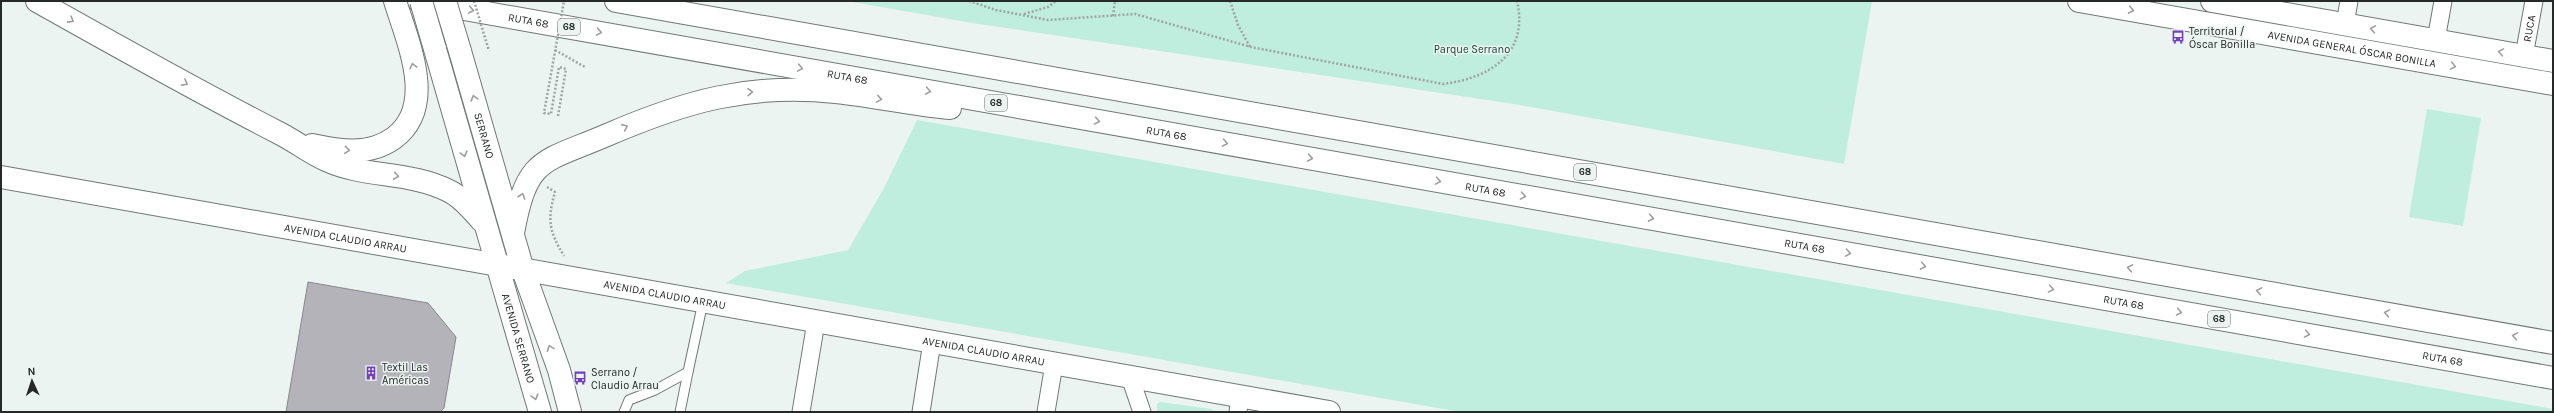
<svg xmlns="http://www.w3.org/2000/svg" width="2554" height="413" viewBox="0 0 2554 413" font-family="Karla,sans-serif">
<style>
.green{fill:#bfeede}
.building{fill:#b5b3ba;stroke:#89878e}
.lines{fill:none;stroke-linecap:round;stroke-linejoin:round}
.lane-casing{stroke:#707875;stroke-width:11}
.street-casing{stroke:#707875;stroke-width:19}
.secondary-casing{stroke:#707875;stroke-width:24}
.highway-casing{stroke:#707875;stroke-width:24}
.path{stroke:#9ea5a3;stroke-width:2.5;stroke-dasharray:2 2;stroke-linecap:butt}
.lane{stroke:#fff;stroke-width:9}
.street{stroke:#fff;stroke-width:17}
.secondary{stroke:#fff;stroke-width:22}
.highway{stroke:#fff;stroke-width:22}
.secondary-bridge-casing{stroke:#707875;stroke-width:24;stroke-linecap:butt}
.path-bridge{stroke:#9ea5a3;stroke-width:2.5;stroke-dasharray:2 2;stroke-linecap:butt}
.secondary-bridge{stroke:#fff;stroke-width:22}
.oneway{stroke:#9d9f9e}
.labels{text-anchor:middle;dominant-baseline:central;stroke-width:3;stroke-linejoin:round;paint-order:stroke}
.shield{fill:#ebf4f1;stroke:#606664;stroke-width:1}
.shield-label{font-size:10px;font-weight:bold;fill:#252928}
.street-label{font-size:11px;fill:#252928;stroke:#ebf4f1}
.poi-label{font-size:11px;fill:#252928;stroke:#ebf4f1;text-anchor:start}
.park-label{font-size:11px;fill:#164135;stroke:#ebf4f1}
</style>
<rect width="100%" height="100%" fill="#ebf4f1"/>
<g class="green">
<path d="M847,1h1025l-28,163 -330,-60 -542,-81z"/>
<path d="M2427,109l54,9 -18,108 -54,-9z"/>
<path d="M917,120l1636,289v3h-1093l-734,-129 19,-12 103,-21 36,-62z"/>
<path d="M1160,402l51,7 4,3h-58v-8z"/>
</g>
<path class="building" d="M308,282l120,21 28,34 -12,71 -4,4h-154z"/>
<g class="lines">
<g class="lane-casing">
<g id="lane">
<path d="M624,412l5,-12 26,-10 33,-18 15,-70"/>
<path d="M680,412l8,-40"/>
</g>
</g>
<g class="street-casing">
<g id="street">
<path d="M2345,24l4,-23"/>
<path d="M2436,40l7,-39"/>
<path id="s1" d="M2524,56l10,-55"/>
<path d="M1130,377l12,35"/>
<path d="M801,412l15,-90"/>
<path d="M921,412l11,-70"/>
<path d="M1046,412l8,-48"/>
<path d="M1238,412l2,-16"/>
</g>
</g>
<g class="secondary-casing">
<g id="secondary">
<path id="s2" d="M2079,1l474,83"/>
<path d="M2212,1l341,60"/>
<path id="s3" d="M435,49c34,121 70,242 105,363"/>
<path id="s4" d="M460,51l63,219 36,100 11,42"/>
<path id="s5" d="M1,177l1328,235"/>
</g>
</g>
<g class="highway-casing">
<g id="highway">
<path d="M37,1c80,45 160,90 242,132 16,8 31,20 47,27 39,18 84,11 123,31 13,6 23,19 33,30"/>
<path id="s6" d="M419,1l2134,377"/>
<path d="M616,1l1937,342"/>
<path d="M312,145c28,6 57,11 82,-7 43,-32 14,-95 1,-137"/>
<path d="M513,233c14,-77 29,-70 94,-98 79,-34 142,-52 229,-43 39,4 76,13 114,16"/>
</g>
</g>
<g class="path">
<path d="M969,1l27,9 52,10 87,-6 116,33 192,37c47,-6 86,-30 74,-83"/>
<path d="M1230,1l8,24 12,22"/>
<path d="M1024,14l24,-7 8,-6"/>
<path d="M1113,16l2,-15"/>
<path d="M555,50l30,17"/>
<path d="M547,187l8,5c-8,28 -6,39 9,64"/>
</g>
<use href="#lane" class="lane"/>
<use href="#street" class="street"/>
<use href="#secondary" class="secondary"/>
<use href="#highway" class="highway"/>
<g class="secondary-bridge-casing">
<g id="secondary-bridge">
<path d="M421,1l14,48"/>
<path d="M445,1l15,50"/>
</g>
</g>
<g class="path-bridge">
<path d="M474,1l15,50"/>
<path d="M558,116l8,-47 -7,-2 -8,47 -7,-1 20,-112"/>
</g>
<use href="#secondary-bridge" class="secondary-bridge"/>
</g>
<defs><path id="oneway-chevron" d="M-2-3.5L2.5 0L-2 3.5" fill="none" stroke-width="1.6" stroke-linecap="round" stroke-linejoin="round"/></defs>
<g class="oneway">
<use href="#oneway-chevron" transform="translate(471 10) rotate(10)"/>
<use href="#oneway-chevron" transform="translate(2131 10) rotate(10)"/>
<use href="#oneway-chevron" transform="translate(71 20) rotate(29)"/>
<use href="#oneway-chevron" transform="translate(2373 29) rotate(-170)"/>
<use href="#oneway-chevron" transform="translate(599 32) rotate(10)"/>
<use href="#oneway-chevron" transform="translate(2501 52) rotate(-170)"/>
<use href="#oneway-chevron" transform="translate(413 66) rotate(-104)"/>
<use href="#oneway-chevron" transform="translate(2453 66) rotate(10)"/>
<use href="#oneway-chevron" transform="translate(800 68) rotate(10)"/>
<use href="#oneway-chevron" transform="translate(185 83) rotate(28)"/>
<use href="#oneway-chevron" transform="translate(928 91) rotate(10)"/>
<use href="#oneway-chevron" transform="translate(750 92) rotate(-3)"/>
<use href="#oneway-chevron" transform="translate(474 98) rotate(-106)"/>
<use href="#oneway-chevron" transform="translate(879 99) rotate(9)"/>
<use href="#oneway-chevron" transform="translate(1097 121) rotate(10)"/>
<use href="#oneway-chevron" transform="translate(625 127) rotate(-24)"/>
<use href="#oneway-chevron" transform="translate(1225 143) rotate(10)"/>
<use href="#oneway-chevron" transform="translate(347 150) rotate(5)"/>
<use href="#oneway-chevron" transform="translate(464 154) rotate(75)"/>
<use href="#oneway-chevron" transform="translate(1310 158) rotate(10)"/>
<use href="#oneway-chevron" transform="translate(396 176) rotate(7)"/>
<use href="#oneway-chevron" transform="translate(1438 181) rotate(10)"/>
<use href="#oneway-chevron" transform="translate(522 196) rotate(-71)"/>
<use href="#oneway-chevron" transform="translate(1523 196) rotate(10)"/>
<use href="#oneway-chevron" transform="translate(1651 218) rotate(10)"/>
<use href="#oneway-chevron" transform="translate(1848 253) rotate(10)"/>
<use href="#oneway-chevron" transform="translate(1923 266) rotate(10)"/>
<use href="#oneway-chevron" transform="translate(2130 268) rotate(-170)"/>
<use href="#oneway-chevron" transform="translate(2051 289) rotate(10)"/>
<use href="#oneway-chevron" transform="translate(2259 291) rotate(-170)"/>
<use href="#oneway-chevron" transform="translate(2179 312) rotate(10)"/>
<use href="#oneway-chevron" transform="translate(2387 313) rotate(-170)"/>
<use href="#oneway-chevron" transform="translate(2307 334) rotate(10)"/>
<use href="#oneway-chevron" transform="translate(2515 336) rotate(-170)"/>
<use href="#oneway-chevron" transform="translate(550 348) rotate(-111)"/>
<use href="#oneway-chevron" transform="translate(535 397) rotate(74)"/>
</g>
<defs>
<g id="bus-bare" transform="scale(1.08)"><path d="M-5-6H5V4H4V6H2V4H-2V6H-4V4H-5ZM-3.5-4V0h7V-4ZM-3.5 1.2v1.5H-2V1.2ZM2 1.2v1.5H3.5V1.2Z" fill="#7441b8" stroke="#ebf4f1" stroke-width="2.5" paint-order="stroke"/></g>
<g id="building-bare" transform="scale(1.08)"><path d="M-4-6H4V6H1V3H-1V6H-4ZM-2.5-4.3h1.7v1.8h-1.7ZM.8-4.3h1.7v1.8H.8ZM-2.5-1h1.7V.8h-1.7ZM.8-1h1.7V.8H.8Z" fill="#7441b8" stroke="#ebf4f1" stroke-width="2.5" paint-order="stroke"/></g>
</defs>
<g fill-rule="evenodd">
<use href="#bus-bare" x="2178" y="37"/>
<use href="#building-bare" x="371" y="373"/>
<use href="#bus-bare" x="580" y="378"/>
</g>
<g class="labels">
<g class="shield">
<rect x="558" y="19" width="22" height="16" rx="3"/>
<rect x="985" y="95" width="22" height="16" rx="3"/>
<rect x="1574" y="164" width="22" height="16" rx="3"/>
<rect x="2208" y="311" width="22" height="16" rx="3"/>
</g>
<g class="shield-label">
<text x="569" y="27">68</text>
<text x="996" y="103">68</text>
<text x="1585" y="172">68</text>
<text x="2219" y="319">68</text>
</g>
<g class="street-label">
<text stroke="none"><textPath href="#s6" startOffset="111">RUTA 68</textPath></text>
<text stroke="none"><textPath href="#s1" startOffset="28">RUCA</textPath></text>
<text stroke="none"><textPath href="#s2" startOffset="277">AVENIDA GENERAL ÓSCAR BONILLA</textPath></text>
<text stroke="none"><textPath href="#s6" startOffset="435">RUTA 68</textPath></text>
<text stroke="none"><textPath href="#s6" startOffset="759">RUTA 68</textPath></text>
<text stroke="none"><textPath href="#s4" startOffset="88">SERRANO</textPath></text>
<text stroke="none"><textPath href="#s6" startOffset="1083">RUTA 68</textPath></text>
<text stroke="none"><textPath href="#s5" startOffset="350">AVENIDA CLAUDIO ARRAU</textPath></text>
<text stroke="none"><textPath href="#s6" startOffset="1407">RUTA 68</textPath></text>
<text stroke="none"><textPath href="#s5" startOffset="674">AVENIDA CLAUDIO ARRAU</textPath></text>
<text stroke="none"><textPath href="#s6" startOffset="1731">RUTA 68</textPath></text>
<text stroke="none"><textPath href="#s3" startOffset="301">AVENIDA SERRANO</textPath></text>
<text stroke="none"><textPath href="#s5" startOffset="998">AVENIDA CLAUDIO ARRAU</textPath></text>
<text stroke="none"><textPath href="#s6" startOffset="2055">RUTA 68</textPath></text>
</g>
<g class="poi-label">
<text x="2189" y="31">Territorial /<tspan x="2189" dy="13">Óscar Bonilla</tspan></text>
<text x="382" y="367">Textil Las<tspan x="382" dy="13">Américas</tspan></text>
<text x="591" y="372">Serrano /<tspan x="591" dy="13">Claudio Arrau</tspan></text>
</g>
<g class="park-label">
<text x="1472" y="49">Parque Serrano</text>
</g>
</g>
<rect width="2554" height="413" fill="none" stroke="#252928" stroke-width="4"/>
<g transform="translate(32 381) rotate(357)" stroke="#ebf4f1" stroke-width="3" paint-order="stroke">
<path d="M0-3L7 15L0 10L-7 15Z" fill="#252928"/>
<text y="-6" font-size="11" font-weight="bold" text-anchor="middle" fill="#252928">N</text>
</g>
</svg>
